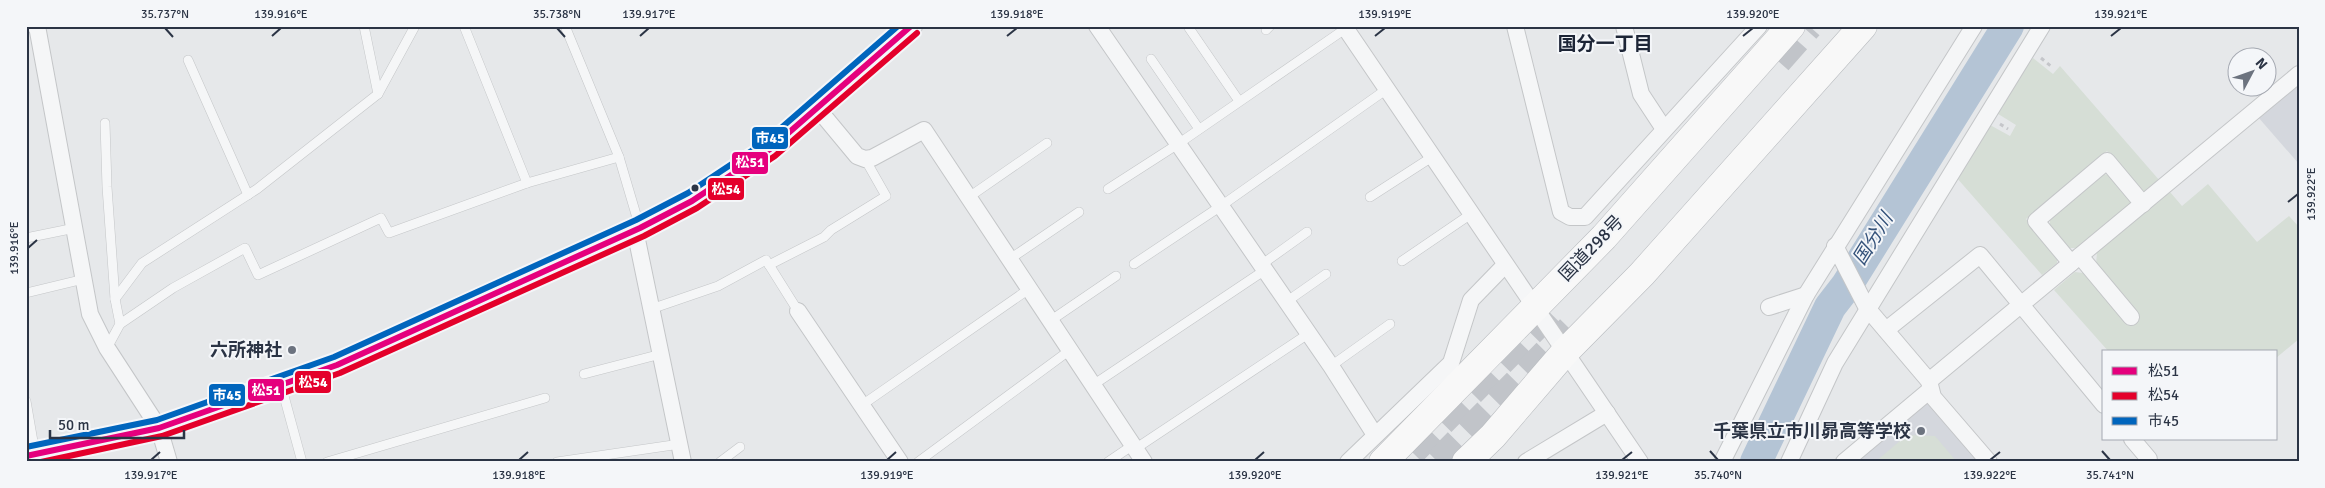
<svg xmlns="http://www.w3.org/2000/svg" width="2325" height="488" viewBox="0 0 2325 488" font-family="Signika,'Noto Sans JP',sans-serif">
<style>
.built{fill:#d4d7dd}
.green{fill:#d6ded6}
.lines{fill:none;stroke-linecap:round;stroke-linejoin:round}
.river{stroke:#b4c4d5;stroke-width:32}
.motorway-tunnel{stroke:#c1c4c9;stroke-width:28;stroke-dasharray:28 14;stroke-linecap:butt}
.service-casing{stroke:#c4c6c8;stroke-width:10}
.minor-casing{stroke:#c4c6c8;stroke-width:18}
.secondary-casing{stroke:#c4c6c8;stroke-width:24}
.trunk-casing{stroke:#b8bbbf;stroke-width:29}
.path{stroke:#c5c6ca;stroke-width:3;stroke-dasharray:4 4;stroke-linecap:butt}
.service{stroke:#f5f6f7;stroke-width:9}
.minor{stroke:#f5f6f7;stroke-width:16}
.secondary{stroke:#f8f8f8;stroke-width:22}
.trunk{stroke:#f8f8f8;stroke-width:28}
.bus-1-casing{stroke:#f4f6f9;stroke-width:10}
.bus-2-casing{stroke:#f4f6f9;stroke-width:10}
.bus-3-casing{stroke:#f4f6f9;stroke-width:10}
.bus-1{stroke:#e5007d;stroke-width:6}
.bus-2{stroke:#e4002b;stroke-width:6}
.bus-3{stroke:#0065bd;stroke-width:6}
.ticks{fill:none;stroke:#2b3445;stroke-width:2}
.bus-dot{fill:#2b3445;stroke:#f4f6f9;stroke-width:2}
.poi-dot{fill:#6c737f;stroke:#f4f6f9;stroke-width:2}
.labels{text-anchor:middle;dominant-baseline:central;stroke-width:4;stroke-linejoin:round;paint-order:stroke}
.street-label{font-size:18px;fill:#2b3445;stroke:#f4f6f9}
.poi-label{font-size:18px;font-weight:bold;fill:#2b3445;stroke:#f4f6f9;text-anchor:end}
.neighbourhood-label{font-size:19px;font-weight:bold;fill:#1d2536;stroke:#f4f6f9}
.water-label{font-size:19px;font-style:italic;fill:#34527a;stroke:#f4f6f9}
.line-badge{stroke:#f4f6f9;stroke-width:2}
.badge-label{font-size:14px;text-anchor:middle;font-weight:bold;fill:#fff}
.neatline{fill:none;stroke:#2b3445;stroke-width:2}
.ticks-label{font-size:12px;text-anchor:middle;fill:#2b3445}
</style>
<rect width="100%" height="100%" fill="#e6e8ea"/>
<g class="built">
<path d="M2299,82v82l-41,-47z"/>
<path d="M1926,400l53,62h-126z"/>
</g>
<g class="green">
<path d="M2033,58l20,16 7,-8 100,115 -12,11 -7,-2 -34,-39 -81,68 31,38v6l-15,12 -86,-98 34,-52 20,11 6,-11 -21,-13z"/>
<path d="M2102,174l9,1 21,25 -1,5 -51,43h-11l-19,-23v-8z"/>
<path d="M2208,184l49,58 32,-26 10,11v112l-23,19v-6h-167l-55,-62 21,-18 8,1 45,51 11,-10 -43,-49 1,-13 73,-60 12,14z"/>
<path d="M1907,435l28,1 22,26h-82z"/>
</g>
<g class="lines">
<path class="river" d="M1756,462l74,-155 17,-22 161,-259"/>
<g class="motorway-tunnel">
<path d="M1778,61l31,-35"/>
<path d="M1412,452l142,-144"/>
<path d="M1438,462l132,-133"/>
</g>
<g class="service-casing">
<g id="service">
<path d="M364,26l14,68"/>
<path d="M464,26l63,157"/>
<path d="M565,26l54,131 21,71"/>
<path d="M26,28l8,-2"/>
<path d="M1189,28l50,73"/>
<path d="M1266,30l4,-4"/>
<path d="M1151,59l48,70"/>
<path d="M188,60l60,135"/>
<path d="M105,123l2,64 8,112 5,25 -13,24"/>
<path d="M1108,189l70,-45 167,-115"/>
<path d="M969,197l78,-54"/>
<path d="M1370,197l62,-40"/>
<path d="M26,238l49,-10"/>
<path d="M1010,259l69,-47"/>
<path d="M1402,261l69,-47"/>
<path d="M1134,264l87,-58 166,-117"/>
<path d="M769,265l55,-28 7,-7 55,-34 -21,-37"/>
<path d="M1261,265l46,-33"/>
<path d="M26,293l58,-14"/>
<path d="M115,299l27,-36 115,-74 121,-95 37,-68"/>
<path d="M1286,302l40,-28"/>
<path d="M651,309l67,-23 48,-26 32,51"/>
<path d="M1050,321l66,-45"/>
<path d="M120,324l53,-36 72,-40 13,27 123,-57 8,15 138,-50 92,-26"/>
<path d="M1331,366l59,-42"/>
<path d="M584,374l77,-20"/>
<path d="M281,385l21,77"/>
<path d="M1093,385l172,-115"/>
<path d="M26,401l9,52"/>
<path d="M862,405l167,-116"/>
<path d="M1135,449l173,-115"/>
<path d="M327,462l218,-64"/>
<path d="M557,462l123,-18"/>
<path d="M720,462l20,-15"/>
<path d="M918,462l152,-112"/>
<path d="M1108,462l25,-17"/>
</g>
</g>
<g class="minor-casing">
<g id="minor">
<path d="M37,26l53,288 17,34 52,80 10,34"/>
<path d="M1097,26l234,340 44,69"/>
<path d="M1344,26l296,436"/>
<path d="M1515,26l46,186 9,5h15l174,-191"/>
<path d="M1624,26l17,68 23,35"/>
<path d="M818,109l39,47 8,3 7,-1 52,-28 220,332"/>
<path d="M635,230l48,232"/>
<path d="M1835,246l32,62 62,73 4,16 56,65"/>
<path d="M2080,256l51,61"/>
<path d="M2071,263l-35,-42 71,-60 36,43"/>
<path d="M1769,307l37,-12"/>
<path d="M798,311l102,151"/>
<path d="M1886,330l94,-75 124,150"/>
<path d="M1929,381l370,-307"/>
<path d="M2132,439l17,20"/>
<path d="M1348,462l103,-99 20,-63 34,-35"/>
<path d="M1526,462l81,-49"/>
<path d="M1722,462l84,-167 168,-269"/>
<path d="M1789,462l46,-99 207,-337"/>
<path d="M1844,462l86,-72"/>
</g>
</g>
<g class="secondary-casing">
<path id="secondary" d="M26,456l133,-28 178,-63 303,-137 52,-27 78,-52 48,-40 93,-83"/>
</g>
<g class="trunk-casing">
<g id="trunk">
<path d="M1383,462l221,-225 187,-211"/>
<path d="M1466,462l27,-26 72,-84 77,-78 221,-248"/>
</g>
</g>
<g class="path">
<path d="M2041,58l11,9"/>
<path d="M2000,124l8,5"/>
</g>
<use href="#service" class="service"/>
<use href="#minor" class="minor"/>
<use href="#secondary" class="secondary"/>
<use href="#trunk" class="trunk"/>
<g class="bus-1-casing">
<path id="bus-1" d="M26,456l133,-28 178,-63 303,-137 52,-27 78,-52 141,-123"/>
</g>
<g class="bus-2-casing">
<path id="bus-2" d="M41,462l121,-26 178,-63 304,-137 53,-28 78,-52 142,-123"/>
</g>
<g class="bus-3-casing">
<path id="bus-3" d="M26,447l131,-27 177,-63 302,-137 52,-27 77,-51 133,-116"/>
</g>
<use href="#bus-1" class="bus-1"/>
<use href="#bus-2" class="bus-2"/>
<use href="#bus-3" class="bus-3"/>
</g>
<path class="ticks" d="M165,28l8,9M557,28l8,9M272,36l9,-8M640,36l9,-8M1007,36l10,-8M1375,36l10,-8M1743,36l10,-8M2111,36l10,-8M2288,202l10,-8M28,248l9,-8M1710,451l8,9M2102,451l8,9M151,460l9,-8M519,460l9,-8M887,460l9,-8M1255,460l9,-8M1622,460l10,-8M1990,460l10,-8"/>
<circle class="bus-dot" cx="695" cy="188" r="4.5"/>
<g class="poi-dot">
<circle cx="292" cy="350" r="5"/>
<circle cx="1921" cy="431" r="5"/>
</g>
<g class="labels">
<g class="street-label">
<text transform="translate(1591 248) rotate(-46)">国道298号</text>
</g>
<g class="poi-label">
<text x="282" y="350">六所神社</text>
<text x="1911" y="431">千葉県立市川昴高等学校</text>
</g>
<g class="neighbourhood-label">
<text x="1605" y="44">国分一丁目</text>
</g>
<g class="water-label">
<text transform="translate(1873 239) rotate(-58)">国分川</text>
</g>
</g>
<g class="line-badge">
<rect x="751" y="126" width="38" height="24" rx="5" fill="#0065bd"/>
<rect x="731" y="151" width="38" height="24" rx="5" fill="#e5007d"/>
<rect x="707" y="177" width="38" height="24" rx="5" fill="#e4002b"/>
<rect x="294" y="370" width="38" height="24" rx="5" fill="#e4002b"/>
<rect x="247" y="378" width="38" height="24" rx="5" fill="#e5007d"/>
<rect x="208" y="383" width="38" height="24" rx="5" fill="#0065bd"/>
</g>
<g class="badge-label">
<text x="770" y="143">市45</text>
<text x="750" y="167">松51</text>
<text x="726" y="194">松54</text>
<text x="313" y="387">松54</text>
<text x="266" y="395">松51</text>
<text x="227" y="400">市45</text>
</g>
<rect width="2325" height="488" fill="none" stroke="#f4f6f9" stroke-width="55"/>
<rect x="2102" y="350" width="175" height="90" fill="#f4f6f9" stroke="#a4a8b1"/>
<rect x="2112" y="367" width="25" height="8" fill="#e5007d" stroke="#a4a8b1"/>
<text x="2148" y="376" font-size="15" fill="#2b3445">松51</text>
<rect x="2112" y="392" width="25" height="8" fill="#e4002b" stroke="#a4a8b1"/>
<text x="2148" y="400" font-size="15" fill="#2b3445">松54</text>
<rect x="2112" y="417" width="25" height="8" fill="#0065bd" stroke="#a4a8b1"/>
<text x="2148" y="426" font-size="15" fill="#2b3445">市45</text>
<g transform="translate(2252 72) rotate(49)"><circle r="24" fill="#f4f6f9" stroke="#a4a8b1"/>
<path d="M0-4L9 19L0 12L-9 19Z" fill="#6c737f"/>
<text y="-8" font-size="14" font-weight="bold" text-anchor="middle" fill="#2b3445">N</text>
</g>
<path d="M50 430v8h134v-8" fill="none" stroke="#2b3445" stroke-width="2.5"/>
<text x="58" y="430" font-size="15" fill="#2b3445" stroke="#f4f6f9" stroke-width="4" paint-order="stroke">50 m</text>
<rect x="28" y="28" width="2270" height="432" class="neatline"/>
<g class="ticks-label">
<text x="165" y="18">35.737°N</text>
<text x="281" y="18">139.916°E</text>
<text x="557" y="18">35.738°N</text>
<text x="649" y="18">139.917°E</text>
<text x="1017" y="18">139.918°E</text>
<text x="1385" y="18">139.919°E</text>
<text x="1753" y="18">139.920°E</text>
<text x="2121" y="18">139.921°E</text>
<text transform="translate(2311 194) rotate(-90)" y="4">139.922°E</text>
<text transform="translate(14 248) rotate(-90)" y="4">139.916°E</text>
<text x="151" y="479">139.917°E</text>
<text x="519" y="479">139.918°E</text>
<text x="887" y="479">139.919°E</text>
<text x="1255" y="479">139.920°E</text>
<text x="1622" y="479">139.921°E</text>
<text x="1718" y="479">35.740°N</text>
<text x="1990" y="479">139.922°E</text>
<text x="2110" y="479">35.741°N</text>
</g>
</svg>
